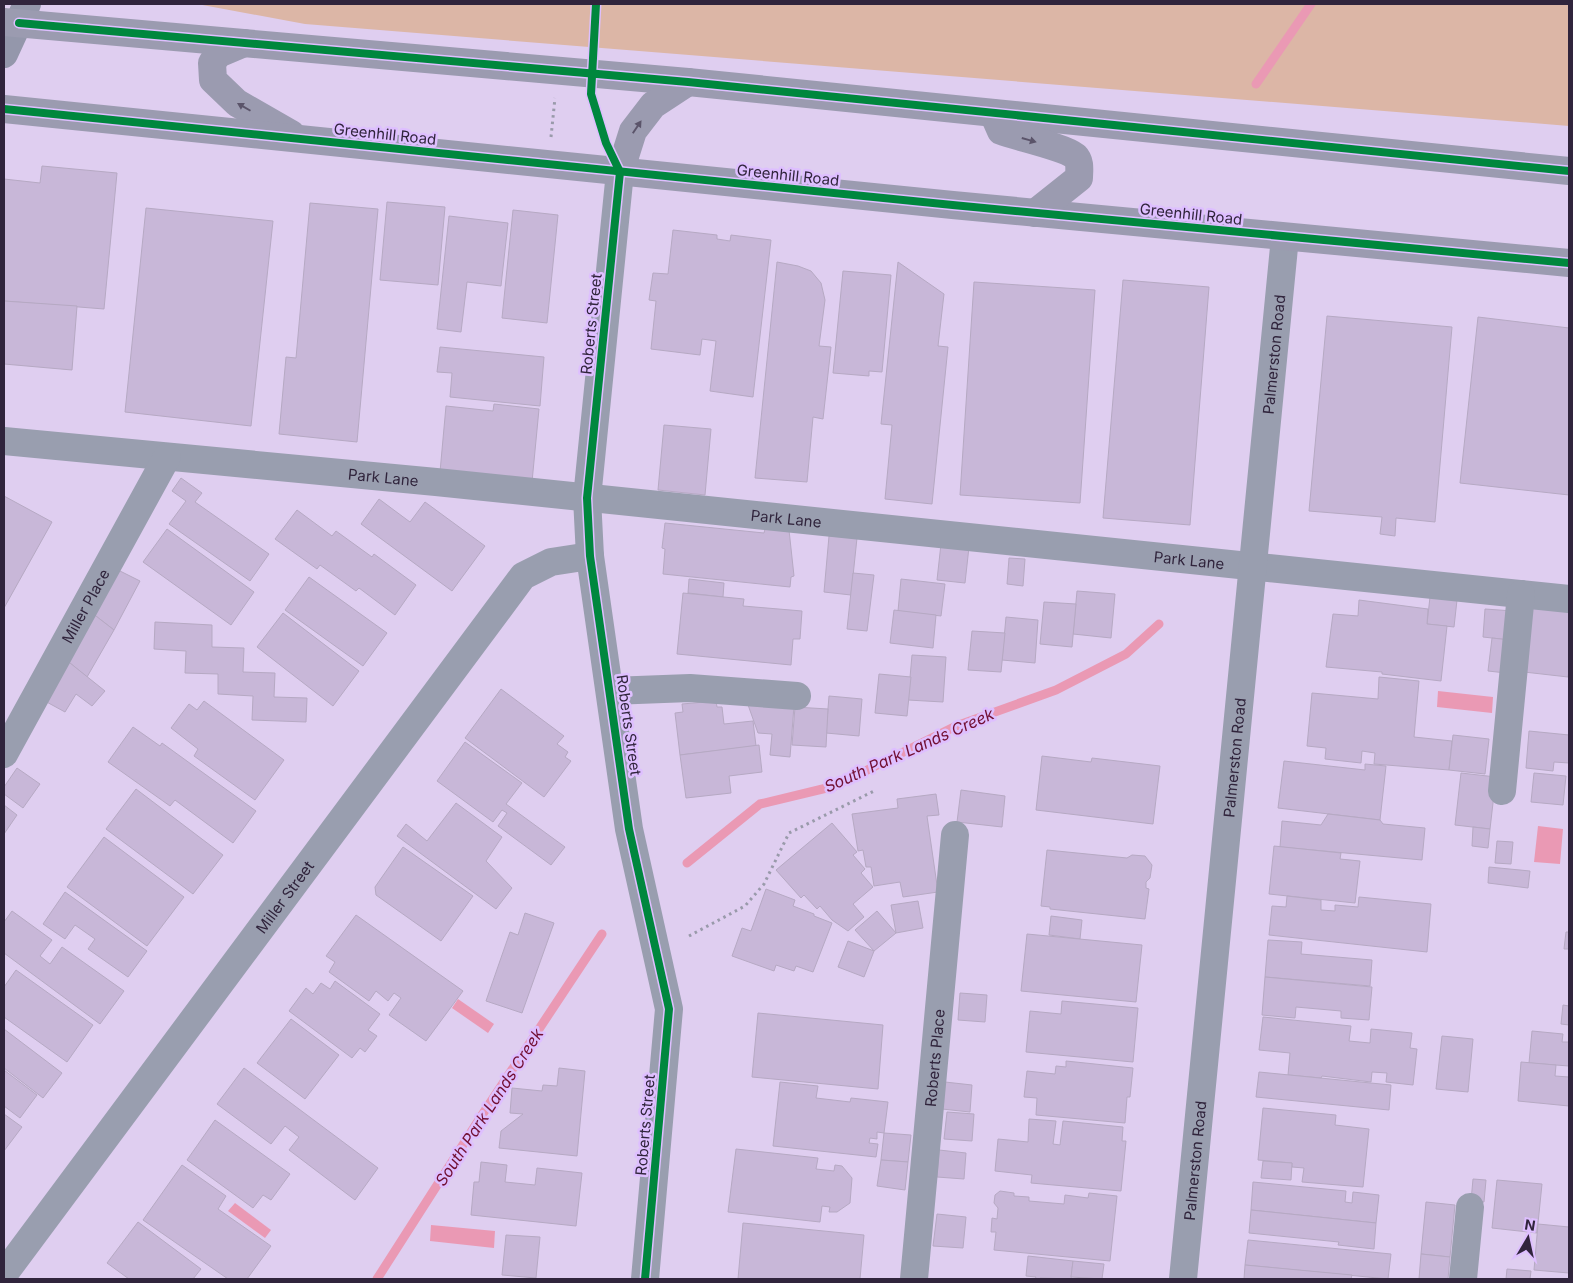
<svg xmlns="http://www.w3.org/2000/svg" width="1573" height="1283" viewBox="0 0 1573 1283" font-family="Inter,sans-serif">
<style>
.green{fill:#dcb6a6}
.water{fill:#ea99b4}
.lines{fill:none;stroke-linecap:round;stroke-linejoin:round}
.stream{stroke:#ea99b4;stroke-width:9}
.building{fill:#c8b7d8;stroke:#b6a9c3}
.path{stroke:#999aaa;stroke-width:3;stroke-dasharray:2.5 4;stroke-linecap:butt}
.minor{stroke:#999eaf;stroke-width:28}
.major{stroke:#9497ab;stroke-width:28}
.highway{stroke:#9b9bb0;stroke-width:28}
.cycleway-casing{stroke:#debfff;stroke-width:11}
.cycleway{stroke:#00873e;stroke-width:8}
.oneway{fill:#5b546a}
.labels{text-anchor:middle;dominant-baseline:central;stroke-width:5;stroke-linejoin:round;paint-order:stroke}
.street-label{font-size:15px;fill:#30243c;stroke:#debfff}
.water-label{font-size:16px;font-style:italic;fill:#710e32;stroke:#debfff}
</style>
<rect width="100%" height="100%" fill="#dfcef0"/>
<path class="green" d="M197,4h1372v122l-1264,-102z"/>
<g class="water">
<path d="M1438,691l55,6 -1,16 -55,-6z"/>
<path d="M1538,826l25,3 -3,35 -26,-2z"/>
<path d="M458,999l36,25 -6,9 -36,-25z"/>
<path d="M235,1203l36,27 -6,8 -37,-27z"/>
<path d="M431,1225l64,6 -1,17 -64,-7z"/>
</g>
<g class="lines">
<g class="stream">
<path d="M1256,84l55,-80"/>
<path d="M687,863l73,-59 75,-18 121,-60 100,-36 70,-36 33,-30"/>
<path d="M377,1279l105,-164 120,-181"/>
</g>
</g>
<g class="building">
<path d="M42,166l75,7 -13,136 -100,-8v-122l36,4z"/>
<path d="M387,202l58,5 -7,78 -58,-5z"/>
<path d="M310,203l68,6 -21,233 -78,-8 7,-77 10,1z"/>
<path d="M146,208l127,13 -22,205 -126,-14z"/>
<path d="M513,210l45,5 -11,108 -45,-5z"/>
<path d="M449,216l59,7 -7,63 -34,-4 -6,50 -24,-3z"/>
<path d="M673,230l44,5v4l13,2 1,-6 40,5 -18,157 -43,-6 6,-50 -14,-2 -2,16 -49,-6 5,-48 -7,-1 4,-27 15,1z"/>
<path d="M777,262l21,4 13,5 10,12 4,17 -6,46 12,1 -8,72 -10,-2 -6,65 -52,-4z"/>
<path d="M898,262l46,32 -6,52 10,1 -16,157 -47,-5 7,-74 -11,-1z"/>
<path d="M843,271l48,4 -9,97 -13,-1v5l-36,-3z"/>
<path d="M1123,280l86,7 -19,238 -87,-7z"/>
<path d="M974,282l121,8 -15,213 -120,-8z"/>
<path d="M4,301l73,5 -5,64 -68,-6z"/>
<path d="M1327,316l125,11 -17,195 -39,-4 -1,18 -15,-2 2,-17 -73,-6z"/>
<path d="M1478,317l91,11v167l-109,-12z"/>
<path d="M440,347l104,10 -4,49 -90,-9 2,-24 -15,-1z"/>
<path d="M494,404l45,5 -7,73 -92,-10 6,-66 47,5z"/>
<path d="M664,425l47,4 -6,66 -47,-5z"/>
<path d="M181,478l21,15 -7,9 74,52 -19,27 -81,-57 17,-23 -14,-10z"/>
<path d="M4,496l48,26 -48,86z"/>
<path d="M379,499l31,23 15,-20 60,44 -33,45 -91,-67z"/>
<path d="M297,510l35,26 4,-5 36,26 2,-3 42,31 -21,30 -36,-27 -3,3 -36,-26 -3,4 -42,-30z"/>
<path d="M665,523l99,10 1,-4 24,1 5,46 -3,1 -1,10 -127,-13 2,-25 -3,-1z"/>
<path d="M167,529l87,63 -23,33 -88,-63z"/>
<path d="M829,536l28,2 -6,57 -27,-3z"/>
<path d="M941,544l28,3 -4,36 -28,-3z"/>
<path d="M1009,558l16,1 -2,27 -16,-2z"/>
<path d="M116,569l24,12 -26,49 -22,-17z"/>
<path d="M853,573l21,2 -7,56 -20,-2z"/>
<path d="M309,577l78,56 -24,33 -78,-56z"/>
<path d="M689,579l35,4 -1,14 -35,-4z"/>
<path d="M901,579l44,5 -4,32 -43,-5z"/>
<path d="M1077,591l38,3 -4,44 -38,-4z"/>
<path d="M683,593l61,6 -1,7 59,5 -2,28h-7l-2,26 -114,-11z"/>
<path d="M1430,597l27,3 -3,27 -27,-3z"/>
<path d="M1359,600l69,9 -1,15 20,2 -6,55 -59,-7v-2l-56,-5 7,-53 25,2z"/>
<path d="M1044,602l32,2 -4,43 -32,-3z"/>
<path d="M1527,606l42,4v61l-1,6 -44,-5z"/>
<path d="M1485,609l28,2 -3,29 -27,-3z"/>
<path d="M894,610l42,5 -3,33 -43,-5z"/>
<path d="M92,613l22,17 -27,47 -22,-18z"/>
<path d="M283,613l76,58 -26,35 -76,-59z"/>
<path d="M1006,617l32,3 -3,43 -33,-3z"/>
<path d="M155,622l57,3v22l32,1 -1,24 32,1 -1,24 33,1 -1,24 -54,-2 1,-24 -35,-2v-20l-33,-1 1,-22 -32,-2z"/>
<path d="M972,631l33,2 -4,39 -33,-2z"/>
<path d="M1492,638l18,2 -4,33 -18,-2z"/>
<path d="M912,655l34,2 -3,45 -35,-2z"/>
<path d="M65,659l40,32 -13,15 -16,-12 -11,18 -22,-12z"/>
<path d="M879,674l32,3 -4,39 -32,-3z"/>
<path d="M1379,677l40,4 -5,56 38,4 -3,29 -75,-6 1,-11 -13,-2 -1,12 -36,-4 1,-11 -19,-2 5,-53 66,6z"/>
<path d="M501,689l63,47 -7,8 11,8 -3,5 6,4 -27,36 -79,-59z"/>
<path d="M829,696l33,3 -3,37 -33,-3z"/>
<path d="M204,701l80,59 -29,40 -61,-44 4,-7 -27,-21 18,-24 8,6z"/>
<path d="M716,701l1,6h5l2,17 29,-3 3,25 -76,9 -5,-42 8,-1 -1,-8z"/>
<path d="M747,702l47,4 -4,51 -20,-2 2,-21 -14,-1z"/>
<path d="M795,707l33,2 -2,38 -34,-2z"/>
<path d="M133,727l27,19 2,-3 94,68 -23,32 -58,-43 -5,6 -62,-44z"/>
<path d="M1529,731l40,4v28l-15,-1 -1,9 -27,-3z"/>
<path d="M1453,735l36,4 -4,35 -36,-4z"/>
<path d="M465,742l57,41 -16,21 59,43 -14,18 -53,-39 9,-13 -5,-3 -9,12 -56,-41z"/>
<path d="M759,745l3,27 -33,4 2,17 -45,5 -6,-43z"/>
<path d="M1042,756l49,6 1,-4 68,8 -7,58 -117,-14z"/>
<path d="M1284,761l81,9v-6l21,2 -6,54 -102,-12z"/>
<path d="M17,768l23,16 -17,24 -19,-14v-7z"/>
<path d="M1461,773l35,4 -6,52 -35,-4z"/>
<path d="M1534,773l32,3 -3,29 -32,-3z"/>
<path d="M136,789l87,66 -30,39 -87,-65z"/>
<path d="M961,790l44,6 -3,31 -45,-5z"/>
<path d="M936,794l3,21 -12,1 11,76 -35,5 -3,-15 -26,4 -3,-19h-5l-3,-17 -5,1 -6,-37 46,-6 -1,-9z"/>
<path d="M456,803l46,34 -16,24 26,27 -16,21 -99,-73 9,-12 21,17z"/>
<path d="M4,805l13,10 -13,19z"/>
<path d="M1328,814l52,6 3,4 42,4 -3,32 -142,-13 2,-26 39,4z"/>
<path d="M832,823l25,29 -4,3 12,14 -4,4 12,14 -20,17 11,13 -16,14 -16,-11 -12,-14 -3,3 -13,-14 -3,3 -25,-28z"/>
<path d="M1473,827l17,2 -2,19 -16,-2z"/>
<path d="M104,837l80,60 -37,49 -80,-59z"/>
<path d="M1497,841l16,1 -2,22 -16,-1z"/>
<path d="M1274,846l67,7 -1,6 20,2 -5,42 -86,-9z"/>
<path d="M403,847l70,49 -32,45 -65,-46 -1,-8z"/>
<path d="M1047,850l80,8 5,-3 13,1 7,9 -2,13 -4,4v6l3,1 -4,30 -95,-10v-2l-9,-1z"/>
<path d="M1489,867l41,4 -2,17 -40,-5z"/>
<path d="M766,889l29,11 -2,6 21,8v2l18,7 -19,49 -17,-6 -2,5 -18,-6 -2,6 -42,-15 10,-28 9,3z"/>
<path d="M65,892l82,59 -19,26 -40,-28 7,-10 -20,-14 -10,14 -22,-15z"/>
<path d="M1287,896l34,4v10l14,1v-6l23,2 1,-10 72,7 -4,48 -158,-17 3,-29 14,1z"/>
<path d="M918,901l5,27 -27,5 -5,-28z"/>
<path d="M12,911l40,29 -12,16 10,8 12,-17 62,44 -24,33 -96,-71v-31z"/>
<path d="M877,911l19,22 -22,18 -19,-21z"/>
<path d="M525,913l29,10 -32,90 -36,-12 24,-69 8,3z"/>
<path d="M356,915l107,76 -37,50 -37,-26 12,-17 -7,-5 -6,8 -12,-10 -7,10 -40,-29 6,-10 -9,-6z"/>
<path d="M1051,916l31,4 -2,19 -31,-4z"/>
<path d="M1566,932h3v17h-5z"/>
<path d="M1027,934l115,11 -6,57 -115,-11z"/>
<path d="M1268,940l34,2 -1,12 71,6 -2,26 -105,-9z"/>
<path d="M848,941l26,10 -10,26 -26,-10z"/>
<path d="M16,970l77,55 -26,37 -63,-45v-30z"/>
<path d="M1265,977l107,10 -3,33 -28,-2v-7l-45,-4 -1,11 -33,-3z"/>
<path d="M335,981l45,33 -12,16 9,6 -12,16 -5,-4 -8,10 -63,-47 17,-23 7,6 8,-11 9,6z"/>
<path d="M960,993l27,2 -2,27 -27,-2z"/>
<path d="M1062,1001l76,7 -5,54 -107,-10 4,-41 31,3z"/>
<path d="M1563,1005l6,1v19l-8,-1z"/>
<path d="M758,1013l125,12 -5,64 -126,-12z"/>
<path d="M1263,1017l88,9 -2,15 21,2 1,-14 41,4 -2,15 7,1 -4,36 -27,-3 1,-9 -15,-1 -1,10 -49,-6 -1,2 -33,-3 2,-22 -31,-3z"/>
<path d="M291,1019l48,36 -34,44 -48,-36z"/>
<path d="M4,1029l58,44 -19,25 -39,-30z"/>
<path d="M1532,1031l31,3 -1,8h7v24l-40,-3z"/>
<path d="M1442,1036l31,3 -5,53 -32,-3z"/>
<path d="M1066,1061l67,7 -3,29h-3l-2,26 -89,-8 1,-17 -13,-1 3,-26 28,3 1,-8 10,1z"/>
<path d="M1521,1062l35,3 -1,11 14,1v29l-51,-5z"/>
<path d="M244,1068l134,100 -23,32 -66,-50 10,-13 -14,-11 -14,18 -54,-40z"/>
<path d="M559,1068l26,3 -8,85 -78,-8 2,-17 22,-17 -13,-1 2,-25 30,3 1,-6 14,1z"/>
<path d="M4,1070l33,25 -17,23 -16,-12z"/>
<path d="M1259,1072l132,13 -2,25 -133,-13z"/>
<path d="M780,1082l38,4 -2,12 34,4 1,-4 37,4 -4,31 -7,-1v7l-7,-1 -1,5 9,1 -2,13 -103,-11z"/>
<path d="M945,1082l27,3 -2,27 -28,-3z"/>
<path d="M1263,1108l73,7 -1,10 34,4 -6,58 -61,-5 2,-14 -12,-1v-4l-34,-3z"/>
<path d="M947,1112l27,2 -2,27 -28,-2z"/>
<path d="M4,1114l18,13 -18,24z"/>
<path d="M1029,1119l27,2 -3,23 7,1 3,-24 60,6 -1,14h4l-5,50 -90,-8 1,-8 -37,-4 3,-32 30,3z"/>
<path d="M215,1120l75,54 -19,26 -8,-5 -10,13 -66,-48z"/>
<path d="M884,1133l27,2 -3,27 -27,-2z"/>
<path d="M736,1149l82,9 -2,11 18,2 1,-6 7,1 10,12 -2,25 -13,9h-8l1,-5 -8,-1 -2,16 -92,-10z"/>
<path d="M939,1150l27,3 -2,26 -27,-2z"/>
<path d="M881,1160l27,2 -3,28 -28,-4z"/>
<path d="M1263,1161l29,2 -1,17 -30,-2z"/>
<path d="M481,1162l26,3 -2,17 30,3 2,-17 45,5 -6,53 -105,-11 3,-33h5z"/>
<path d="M182,1165l44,31 -8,13 53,37 -24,33h-19l-85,-59z"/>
<path d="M1473,1179l13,1 -2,22 -13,-1z"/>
<path d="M1497,1180l45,4 -5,49 -45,-5z"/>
<path d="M1253,1182l93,9 -1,11 7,1 1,-11 26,3 -3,28 -125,-13z"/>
<path d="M1000,1191l14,2v3l15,1v4l35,3 1,-9 23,3 1,-5 28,3 -7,65 -116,-11 2,-18h-5l1,-14 5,1 1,-11 -4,-5 1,-8z"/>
<path d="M1426,1202l29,3 -5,52 -29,-3z"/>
<path d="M1251,1210l125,13 -2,26 -36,-4 1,-3 -90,-9z"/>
<path d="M937,1214l29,3 -3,31 -30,-2z"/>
<path d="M138,1222l63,47 -8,10h-64l-22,-16z"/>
<path d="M743,1223l121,12 -4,44h-122z"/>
<path d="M1538,1224l31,3v46l-35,-3z"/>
<path d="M506,1235l34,2 -4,41 -34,-3z"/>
<path d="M1248,1240l143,14 -3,25 -143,-14z"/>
<path d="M1421,1254l29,3 -2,22h-29z"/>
<path d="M1028,1256l45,5 -2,18 -31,-1v1h-5l1,-2 -10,-1z"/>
<path d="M1073,1261l31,3 -2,15 -31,-2z"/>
<path d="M1245,1265l107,10 -1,4h-107z"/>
<path d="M1507,1269l24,2 -1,8h-24z"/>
</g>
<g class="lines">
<g class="path">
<path d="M551,137l4,-39"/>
<path d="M689,936l56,-30 19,-22 25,-51 85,-42"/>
</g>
<g class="minor">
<path d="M620,172l-33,326 3,58 39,273 40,180 -24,270"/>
<path id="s1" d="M4,441l432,41 1133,117"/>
<path d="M611,691l79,-3 107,8"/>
<path id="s2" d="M4,754l163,-297"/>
<path d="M1502,791l19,-197"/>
<path id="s3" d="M4,1274l519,-698 28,-14 39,-6"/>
<path id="s4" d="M914,1279l41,-444"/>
<path id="s5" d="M1183,1279l102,-1042"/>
<path d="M1463,1279l7,-72"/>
</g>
<path class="major" d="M4,54l23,-50"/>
<g class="highway">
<path d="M4,22l684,60 881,89"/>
<path d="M244,43l-26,11 -6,9 1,17 24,23 54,31"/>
<path d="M4,109c521,54 1043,107 1565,154"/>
<path d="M993,113l8,18c16,6 63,16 74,25 6,6 4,15 4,22l-44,35"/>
<path d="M620,172l13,-41 20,-26 35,-23"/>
</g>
<g class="cycleway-casing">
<g id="cycleway">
<path d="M596,4l-5,90 15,49 14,29"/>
<path d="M19,23l669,59 881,89"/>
<path d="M4,109c521,54 1043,107 1565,154"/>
<path d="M620,172l-33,326 3,58 39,273 40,180 -24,270"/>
</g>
</g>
<use href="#cycleway" class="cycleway"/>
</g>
<defs><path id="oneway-solid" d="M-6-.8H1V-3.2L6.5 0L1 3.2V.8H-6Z" transform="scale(1.25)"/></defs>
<g class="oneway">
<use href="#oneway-solid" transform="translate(244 107) rotate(-150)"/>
<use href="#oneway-solid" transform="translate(637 127) rotate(-56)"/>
<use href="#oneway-solid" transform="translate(1029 140) rotate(16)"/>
</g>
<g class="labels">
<g class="street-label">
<text transform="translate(385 134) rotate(6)">Greenhill Road</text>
<text transform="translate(788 175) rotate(6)">Greenhill Road</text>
<text transform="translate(1191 214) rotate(6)">Greenhill Road</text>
<text transform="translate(591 324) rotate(-84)">Roberts Street</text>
<text stroke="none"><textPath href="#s5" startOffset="929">Palmerston Road</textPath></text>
<text stroke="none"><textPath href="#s1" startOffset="381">Park Lane</textPath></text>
<text stroke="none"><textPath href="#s1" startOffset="786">Park Lane</textPath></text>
<text stroke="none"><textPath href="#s1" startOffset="1191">Park Lane</textPath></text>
<text stroke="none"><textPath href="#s2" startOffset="169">Miller Place</textPath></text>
<text transform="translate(629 725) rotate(82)">Roberts Street</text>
<text stroke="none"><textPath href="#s5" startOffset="524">Palmerston Road</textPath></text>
<text stroke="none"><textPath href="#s3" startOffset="470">Miller Street</textPath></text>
<text stroke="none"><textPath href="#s4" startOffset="222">Roberts Place</textPath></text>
<text transform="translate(645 1125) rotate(-85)">Roberts Street</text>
<text stroke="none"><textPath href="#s5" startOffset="119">Palmerston Road</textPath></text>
</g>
<g class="water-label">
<text transform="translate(909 750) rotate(-24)">South Park Lands Creek</text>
<text transform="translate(489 1107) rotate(-57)">South Park Lands Creek</text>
</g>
</g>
<rect width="1573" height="1283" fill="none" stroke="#30243c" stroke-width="10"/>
<g transform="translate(1528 1238) rotate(9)" stroke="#debfff" stroke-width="4" paint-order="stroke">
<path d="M0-4L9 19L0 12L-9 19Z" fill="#30243c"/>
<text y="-8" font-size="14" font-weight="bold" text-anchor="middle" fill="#30243c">N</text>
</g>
</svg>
